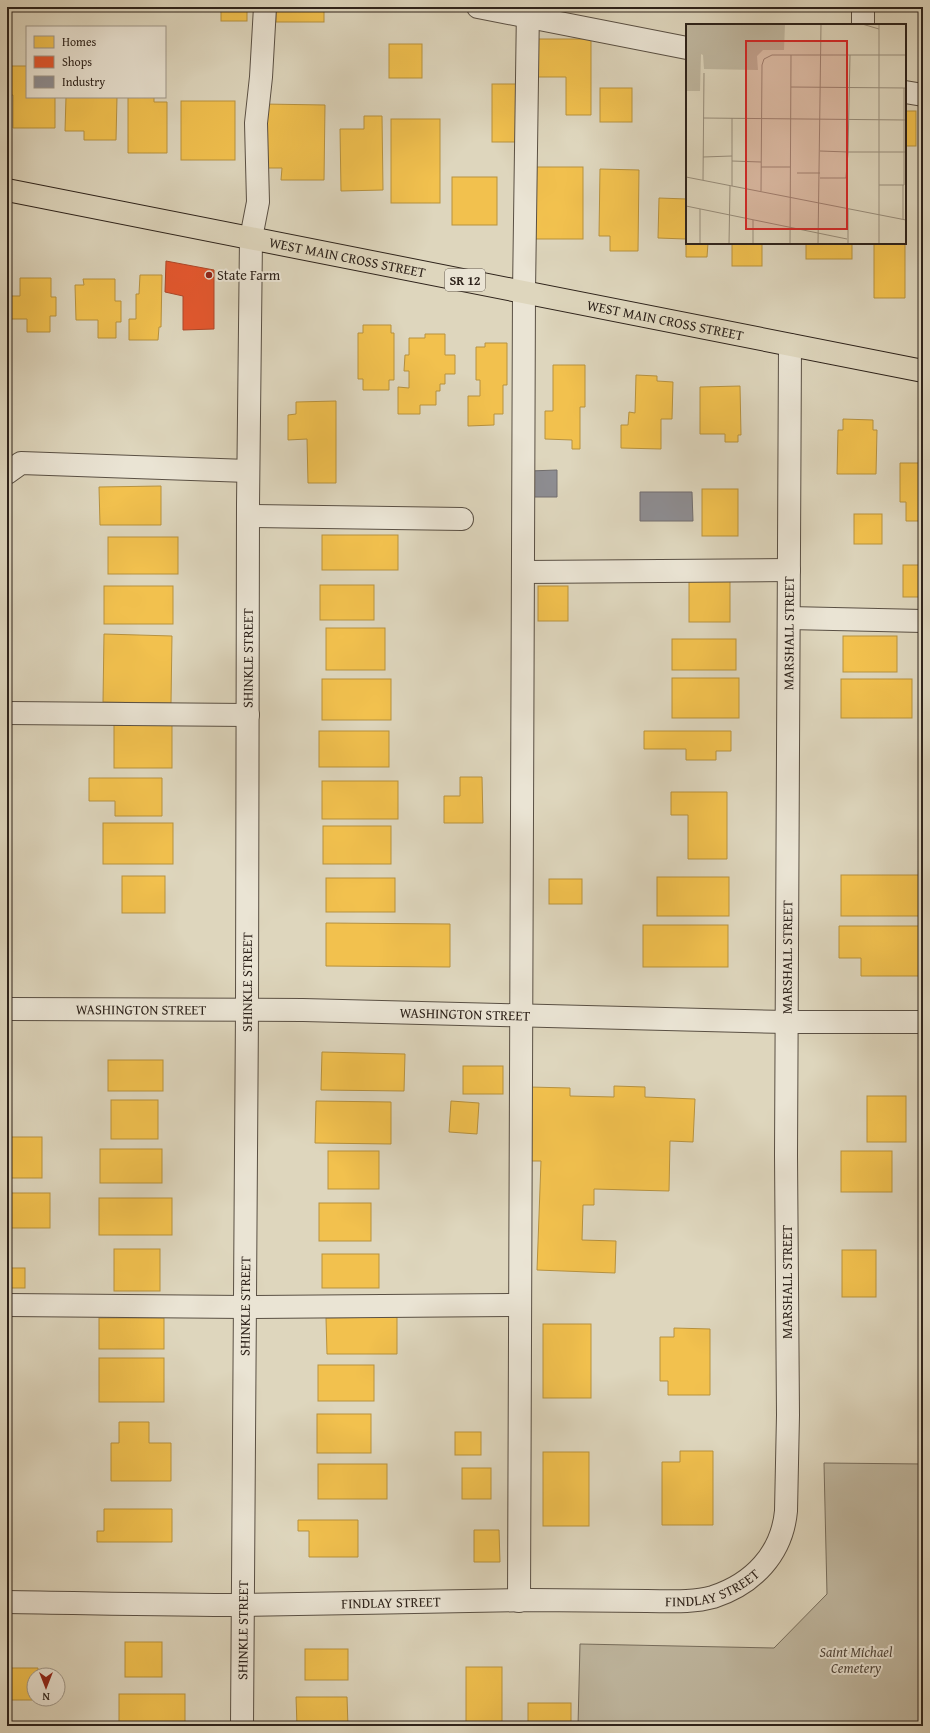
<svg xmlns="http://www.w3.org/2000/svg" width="930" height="1733" viewBox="0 0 930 1733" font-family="'Gentium Book Plus',serif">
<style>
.green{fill:#c0b8a1;stroke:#776e5e}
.homes{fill:#f2c14e;stroke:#b7923f}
.shops{fill:#e4572e;stroke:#ad4728}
.industry{fill:#8d8d92;stroke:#706d6e}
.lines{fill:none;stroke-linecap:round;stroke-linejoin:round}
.minor-casing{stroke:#5a5044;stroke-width:24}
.highway-casing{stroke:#2e231b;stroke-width:24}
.minor{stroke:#eae4d4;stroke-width:22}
.highway{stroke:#ded6bd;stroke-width:22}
.poi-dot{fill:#8f2418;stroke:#eae4d4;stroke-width:1.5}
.labels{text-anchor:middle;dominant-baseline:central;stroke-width:4;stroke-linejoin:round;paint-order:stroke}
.shield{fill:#eae4d4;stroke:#665d52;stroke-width:1}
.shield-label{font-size:13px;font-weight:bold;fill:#2e231b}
.street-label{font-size:14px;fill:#2e231b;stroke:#eae4d4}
.poi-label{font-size:14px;fill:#2e231b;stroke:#eae4d4;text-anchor:start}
.park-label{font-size:14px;font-style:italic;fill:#52483c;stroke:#eae4d4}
.inset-road{fill:none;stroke:#988e7c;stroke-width:1}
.view{fill:#d62828;fill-opacity:0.15;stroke:#d62828;stroke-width:2}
.inset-edge{fill:none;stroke:#2e231b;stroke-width:2}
</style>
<rect width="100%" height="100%" fill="#ded6bd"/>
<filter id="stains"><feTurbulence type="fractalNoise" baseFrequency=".005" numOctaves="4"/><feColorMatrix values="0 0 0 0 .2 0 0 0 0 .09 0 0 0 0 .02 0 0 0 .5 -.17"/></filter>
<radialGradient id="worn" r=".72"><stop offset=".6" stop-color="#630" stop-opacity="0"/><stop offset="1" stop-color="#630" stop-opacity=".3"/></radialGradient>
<path class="green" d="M824,1463l99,1v262h-345l2,-82 194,4 53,-54z"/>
<g class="homes">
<rect x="221" y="7" width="26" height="14"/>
<rect x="276" y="7" width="48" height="15"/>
<path d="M533,39h58v76h-25v-38h-33z"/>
<rect x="389" y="44" width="33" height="34"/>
<path d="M7,66h20v31h28v31h-42v-33h-6z"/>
<rect x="492" y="84" width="24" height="58"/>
<rect x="600" y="88" width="32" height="34"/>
<path d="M66,97h51l-1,43h-32v-9h-19z"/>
<path d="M128,97h26v5h13v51h-39z"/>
<rect x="181" y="101" width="54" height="59"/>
<path d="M263,104l62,1 -1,75h-43l1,-12h-20z"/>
<rect x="905" y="111" width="11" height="35"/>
<path d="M364,116h18l1,74 -42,1 -1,-62h24z"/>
<rect x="391" y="119" width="49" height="84"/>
<rect x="535" y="167" width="48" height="72"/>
<path d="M600,169l39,1 -1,81h-28v-15h-11z"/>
<rect x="452" y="177" width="45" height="48"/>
<path d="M659,198l28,1v44h21l-1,14h-21v-18l-28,-1z"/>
<path d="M905,239v59h-31v-55h31z"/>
<rect x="732" y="243" width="30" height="23"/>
<rect x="806" y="243" width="46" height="16"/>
<path d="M140,275h22l-1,52h-2l-1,13h-29v-21h7v-25h3z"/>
<path d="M20,278h31v19h5v19h-6v16h-23v-13h-16v-23h9z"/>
<path d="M83,279h32v22h6v21h-5v16h-18v-18h-22l-1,-35h9z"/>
<path d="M363,325h28v8h3v47h-5v10h-26v-11h-5v-46h5z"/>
<path d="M425,334h20v21h10v19h-10v10h-5v7h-4v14h-16v9h-22v-27l11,1v-17h-5l1,-16h4v-17h16z"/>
<path d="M485,343h22v42h-4v29h-9v11l-26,1v-30h12v-16h-4v-33h9z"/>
<path d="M553,365h32v42h-5v42h-8v-9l-27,-1v-28h8z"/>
<path d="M636,375l21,1v5l16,1 -1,37h-11v30l-40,-1v-23h7l1,-13 6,1z"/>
<path d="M740,386l1,49h-3v7h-13v-8h-25v-47z"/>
<path d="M336,401v82h-28l-1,-44 -19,1v-25l8,-1v-12z"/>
<path d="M843,419l30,1v10h4l-1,44h-39l1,-44h5z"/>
<path d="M921,454h2v67h-17v-19h-6v-39h21z"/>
<path d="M161,486v39h-61l-1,-38z"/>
<rect x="702" y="489" width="36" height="47"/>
<rect x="854" y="514" width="28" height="30"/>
<rect x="322" y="535" width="76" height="35"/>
<rect x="108" y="537" width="70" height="37"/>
<rect x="903" y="565" width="20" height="32"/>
<rect x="689" y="580" width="41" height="42"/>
<rect x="320" y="585" width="54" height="35"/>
<rect x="104" y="586" width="69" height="38"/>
<rect x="538" y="586" width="30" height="35"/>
<rect x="326" y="628" width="59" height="42"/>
<path d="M104,634l68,2 -1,67 -68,-1z"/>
<rect x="843" y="636" width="54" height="36"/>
<rect x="672" y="639" width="64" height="31"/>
<rect x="672" y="678" width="67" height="40"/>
<rect x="322" y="679" width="69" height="41"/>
<rect x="841" y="679" width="71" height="39"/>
<rect x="114" y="725" width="58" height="43"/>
<rect x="319" y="731" width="70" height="36"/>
<path d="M644,731h87v20h-15v9h-30v-11h-42z"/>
<path d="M460,777h22l1,46h-39v-27h16z"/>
<path d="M89,778h73v38h-47v-15h-26z"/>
<rect x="322" y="781" width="76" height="38"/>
<path d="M671,792h56v67h-39v-44h-17z"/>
<rect x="103" y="823" width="70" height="41"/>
<rect x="323" y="826" width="68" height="38"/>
<rect x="841" y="875" width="82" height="41"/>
<rect x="122" y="876" width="43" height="37"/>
<rect x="657" y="877" width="72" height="39"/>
<rect x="326" y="878" width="69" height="34"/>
<rect x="549" y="879" width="33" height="25"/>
<path d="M326,923l124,1v43l-124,-1z"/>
<rect x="643" y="925" width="85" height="42"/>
<path d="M839,926h84v50h-62v-18h-22z"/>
<path d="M322,1052l83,2 -1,37 -83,-1z"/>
<rect x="108" y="1060" width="55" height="31"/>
<rect x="463" y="1066" width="40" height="28"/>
<path d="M614,1086l31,1v10l50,2 -2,43 -23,-1 -1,50 -75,-2v16h-11l-1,35 34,1 -1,32 -78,-3 4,-109h-11l-1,-74 41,1v8l44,1z"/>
<rect x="867" y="1096" width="39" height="46"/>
<rect x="111" y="1100" width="47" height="39"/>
<path d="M316,1101l75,1v42l-76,-1z"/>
<path d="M451,1101l28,2 -2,31 -28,-2z"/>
<rect x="8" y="1137" width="34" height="41"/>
<rect x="100" y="1149" width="62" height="34"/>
<rect x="328" y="1151" width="51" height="38"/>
<rect x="841" y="1151" width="51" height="41"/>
<rect x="8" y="1193" width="42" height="35"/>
<rect x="99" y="1198" width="73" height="37"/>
<rect x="319" y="1203" width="52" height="38"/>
<rect x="114" y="1249" width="46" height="42"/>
<rect x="842" y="1250" width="34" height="47"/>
<rect x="322" y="1254" width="57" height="34"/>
<rect x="7" y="1268" width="18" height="20"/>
<path d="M397,1317v37h-70l-1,-36z"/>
<rect x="99" y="1318" width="65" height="31"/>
<rect x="543" y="1324" width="48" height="74"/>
<path d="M674,1328l36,1v66h-42v-14h-8v-44h14z"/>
<rect x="99" y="1358" width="65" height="44"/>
<rect x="318" y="1365" width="56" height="36"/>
<rect x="317" y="1414" width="54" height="39"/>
<path d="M119,1422h30v21h22v38h-60v-38h8z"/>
<rect x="455" y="1432" width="26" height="23"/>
<path d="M680,1451h33v74h-51v-63h18z"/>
<rect x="543" y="1452" width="46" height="74"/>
<rect x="318" y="1464" width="69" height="35"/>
<rect x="462" y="1468" width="29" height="31"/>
<path d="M104,1509h68v33h-75v-11h7z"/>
<path d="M298,1520h60v37h-49v-26h-11z"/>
<path d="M474,1530h25l1,32h-26z"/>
<rect x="125" y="1642" width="37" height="35"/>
<rect x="305" y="1649" width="43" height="31"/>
<rect x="466" y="1667" width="36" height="59"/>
<path d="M7,1668h31v7h-4v24l4,1h-31z"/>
<rect x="119" y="1694" width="66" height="32"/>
<path d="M296,1697h51l1,29h-51z"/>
<rect x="528" y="1703" width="43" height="23"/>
</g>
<path class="shops" d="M166,261l48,9v59l-31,1v-34l-18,-4z"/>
<g class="industry">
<path d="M557,470v27h-27l-1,-26z"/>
<path d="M640,492h52l1,29h-53z"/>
</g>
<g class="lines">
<g class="minor-casing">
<g id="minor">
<path d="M478,7l209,41"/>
<path d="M863,7v18"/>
<path d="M905,92l18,3"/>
<path d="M7,473l14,-10 227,8"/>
<path d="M248,516l214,3"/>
<path d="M523,572l266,-2"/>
<path d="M789,618l134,3"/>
<path d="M7,713l241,2"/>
<path id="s1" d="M7,1009l296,1 484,12h136"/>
<path d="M7,1305l238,2 275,-2"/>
<path d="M519,1601l5,-1309 4,-285"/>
<path id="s2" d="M7,1602c79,1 158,3 237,3 95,-1 191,-4 286,-5 39,0 78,1 117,1 21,0 45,2 66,-4 40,-13 69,-43 73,-86l2,-96 -2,-260 4,-810"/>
<path id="s3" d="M242,1726l5,-716 1,-505 3,-267 7,-36 -2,-79 5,-46 4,-70"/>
</g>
</g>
<g class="highway-casing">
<g id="highway">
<path id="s4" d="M7,190l916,181"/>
</g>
</g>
<use href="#minor" class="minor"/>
<use href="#highway" class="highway"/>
</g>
<circle class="poi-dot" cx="209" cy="275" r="4"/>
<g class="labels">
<rect class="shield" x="445" y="269" width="40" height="22" rx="3"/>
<g class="shield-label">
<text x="465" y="280">SR 12</text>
</g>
<g class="street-label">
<text stroke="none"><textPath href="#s4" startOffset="347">WEST MAIN CROSS STREET</textPath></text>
<text stroke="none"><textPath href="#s4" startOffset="671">WEST MAIN CROSS STREET</textPath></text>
<text stroke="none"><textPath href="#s2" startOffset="1704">MARSHALL STREET</textPath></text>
<text stroke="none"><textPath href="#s3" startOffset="1068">SHINKLE STREET</textPath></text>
<text stroke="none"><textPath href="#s2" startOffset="1380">MARSHALL STREET</textPath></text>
<text stroke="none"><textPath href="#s3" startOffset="744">SHINKLE STREET</textPath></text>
<text stroke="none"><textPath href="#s1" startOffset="134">WASHINGTON STREET</textPath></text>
<text stroke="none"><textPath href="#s1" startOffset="458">WASHINGTON STREET</textPath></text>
<text transform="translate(787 1282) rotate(-90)">MARSHALL STREET</text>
<text stroke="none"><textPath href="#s3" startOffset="420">SHINKLE STREET</textPath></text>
<text stroke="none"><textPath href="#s2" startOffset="708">FINDLAY STREET</textPath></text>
<text stroke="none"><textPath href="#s2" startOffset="384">FINDLAY STREET</textPath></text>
<text stroke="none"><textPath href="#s3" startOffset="96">SHINKLE STREET</textPath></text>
</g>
<g class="poi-label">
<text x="217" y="275">State Farm</text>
</g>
<g class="park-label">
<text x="856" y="1652">Saint Michael<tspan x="856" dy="16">Cemetery</tspan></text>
</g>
</g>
<g transform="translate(686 24)">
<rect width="220" height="220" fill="#ded6bd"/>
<path d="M0,0h99l-1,26h-21l-6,6 1,14 -54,-1 -1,-14 -2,-1 -1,37h-14z" fill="#c0b8a1"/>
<path class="inset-road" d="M176,0l17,5M193,0v220M164,31l-2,97h58M105,63l115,1M218,64v97M17,94l203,2M17,133l29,-1M46,137l29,1M75,143h29M111,149h23M0,153l220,43M134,154h26l2,-26 -28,-1M17,156l1,-107M193,161h25M217,161v34M46,162v-68M75,167l1,-126 2,-6 8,-4h134M0,182l161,33M14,220v-35M43,220l1,-58M67,220v-24M104,220l1,-189M132,220l3,-220M162,220v-35"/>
<path class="view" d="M60,17h101v188h-101z"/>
<rect width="220" height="220" class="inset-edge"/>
</g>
<rect width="930" height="1733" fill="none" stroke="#ded6bd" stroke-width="24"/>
<rect x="8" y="8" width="914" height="1717" fill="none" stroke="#2e231b" stroke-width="2"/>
<rect x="12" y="12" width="906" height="1709" fill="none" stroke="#2e231b"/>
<rect x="26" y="26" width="140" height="72" fill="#eae4d4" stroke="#9f978a"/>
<rect x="34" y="36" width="20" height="12" fill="#f2c14e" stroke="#9f978a"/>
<text x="62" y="46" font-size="12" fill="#2e231b">Homes</text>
<rect x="34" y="56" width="20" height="12" fill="#e4572e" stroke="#9f978a"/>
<text x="62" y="66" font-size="12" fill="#2e231b">Shops</text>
<rect x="34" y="76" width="20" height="12" fill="#8d8d92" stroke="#9f978a"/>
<text x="62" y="86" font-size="12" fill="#2e231b">Industry</text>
<g transform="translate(46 1687) rotate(180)"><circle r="19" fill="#eae4d4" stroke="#9f978a"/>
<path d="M0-3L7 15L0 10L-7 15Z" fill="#8f2418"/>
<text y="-6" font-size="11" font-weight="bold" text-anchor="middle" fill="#2e231b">N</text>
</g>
<rect width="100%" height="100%" filter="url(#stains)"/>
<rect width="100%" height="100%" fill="url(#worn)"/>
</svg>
